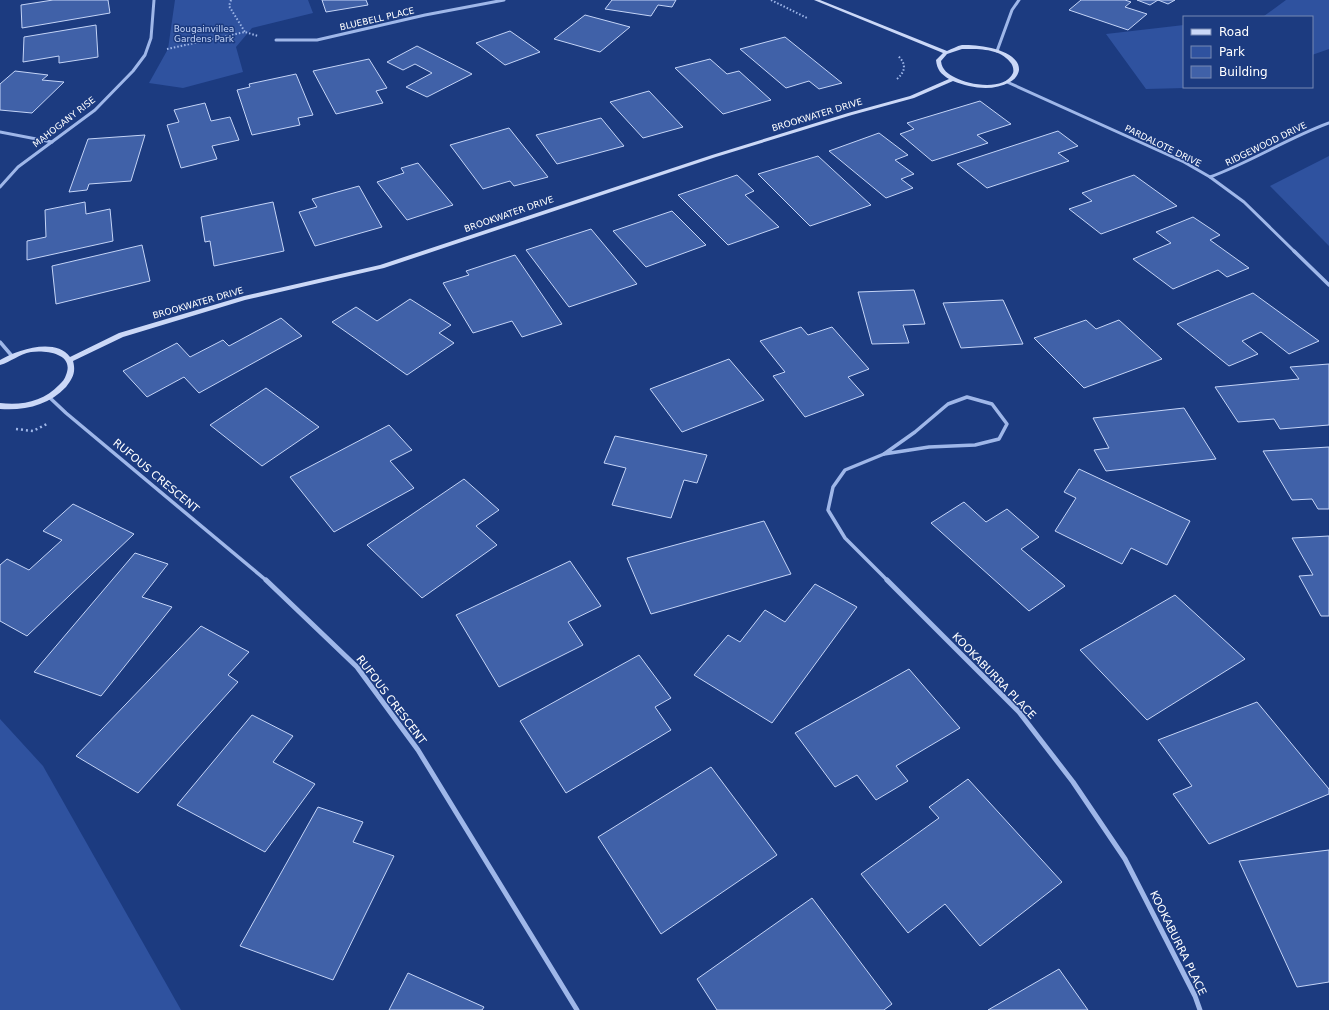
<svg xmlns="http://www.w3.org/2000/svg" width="1329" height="1010" viewBox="0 0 1329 1010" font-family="'DejaVu Sans',sans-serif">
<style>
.green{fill:#2f529f}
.building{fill:#4061a8;stroke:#c4d4f7}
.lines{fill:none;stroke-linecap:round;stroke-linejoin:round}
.path-far1{stroke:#9fb7e9;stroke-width:2;stroke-dasharray:1.5 2;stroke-linecap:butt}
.path{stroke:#9fb7e9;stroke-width:2.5;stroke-dasharray:2 3;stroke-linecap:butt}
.street-far2{stroke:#9fb7e9;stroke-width:3}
.street-far1{stroke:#9fb7e9;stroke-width:3.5}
.street{stroke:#9fb7e9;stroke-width:5}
.secondary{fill:#cbd8f7;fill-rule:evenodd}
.labels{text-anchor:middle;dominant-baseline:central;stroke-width:3;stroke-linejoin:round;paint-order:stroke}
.far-street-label{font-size:9px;fill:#fff;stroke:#1c3b80}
.far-park-label{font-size:9px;fill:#c4d4f7;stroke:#1c3b80}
.street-label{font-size:11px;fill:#fff;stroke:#1c3b80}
</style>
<rect width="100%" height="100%" fill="#1c3b80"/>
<g class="green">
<path d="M175,0h133l5,13 -61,15 -16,19 7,25 -60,16 -34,-5 19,-34z"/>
<path d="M1286,0h43v49l-17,6v-38h-55l7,-1z"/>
<path d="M1184,25v62h40l-78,2 -40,-55z"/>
<path d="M1329,156v90l-59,-60z"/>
<path d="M0,719l43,47 138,244h-181z"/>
</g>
<g class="building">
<path d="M53,0h55l2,13 -88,15 -1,-23z"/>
<path d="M322,0h44l2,5 -42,7z"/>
<path d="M612,0h64l-4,7 -14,-2 -7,11 -46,-7z"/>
<path d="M1081,0h44l6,2 -6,5 22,7 -19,16 -59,-20z"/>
<path d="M1137,0h38l-7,4 -10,-4 -8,5z"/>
<path d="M585,15l45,12 -30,25 -46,-13z"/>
<path d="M96,25l2,32 -39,6v-7l-36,6 1,-25z"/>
<path d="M510,31l30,21 -35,13 -29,-22z"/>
<path d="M785,37l57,46 -23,6 -10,-8 -23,7 -46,-39z"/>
<path d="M417,46l55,28 -45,23 -21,-10 26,-14 -17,-9 -12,6 -16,-8z"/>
<path d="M369,59l18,29 -11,3 7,12 -47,11 -23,-43z"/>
<path d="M710,59l17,15 12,-3 32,29 -48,14 -48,-46z"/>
<path d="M15,71l33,4 -6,5 22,2 -32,31 -32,-3v-26z"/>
<path d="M296,74l17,41 -15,3 2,7 -48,10 -15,-45 13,-3 -1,-3z"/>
<path d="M649,91l34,36 -40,11 -33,-36z"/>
<path d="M980,101l31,23 -34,11 11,8 -56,18 -32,-27 14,-5 -7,-6z"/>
<path d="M205,103l6,18 19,-4 9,23 -27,6 5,13 -36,9 -14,-43 12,-3 -5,-12z"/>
<path d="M601,118l23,28 -67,18 -21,-29z"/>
<path d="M509,128l39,49 -34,9 -4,-5 -27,8 -33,-44z"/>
<path d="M1058,131l20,15 -20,7 11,8 -82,27 -30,-24z"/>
<path d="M879,133l29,22 -13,5 19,14 -13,5 12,9 -27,10 -57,-47z"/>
<path d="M145,135l-14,46 -42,3 -2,6 -18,2 19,-53z"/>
<path d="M818,156l53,49 -61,21 -52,-52z"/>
<path d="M418,163l35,42 -46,15 -30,-38 27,-9 -3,-5z"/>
<path d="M737,175l17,16 -9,4 34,32 -51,18 -50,-50z"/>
<path d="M1134,175l43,31 -76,28 -32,-25 23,-8 -10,-8z"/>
<path d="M359,186l23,41 -67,19 -16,-34 18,-5 -5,-8z"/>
<path d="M85,202l1,12 24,-5 3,32 -86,19v-19l19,-4 -1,-27z"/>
<path d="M273,202l11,49 -70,15 -4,-25 -5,1 -4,-25z"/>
<path d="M672,211l34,34 -60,22 -33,-36z"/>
<path d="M1193,217l27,18 -10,5 39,28 -22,9 -9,-7 -45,19 -40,-30 38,-16 -15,-11z"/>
<path d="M591,229l46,55 -68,23 -43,-57z"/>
<path d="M142,245l8,36 -94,23 -4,-38z"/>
<path d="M515,255l47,69 -40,13 -10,-16 -39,12 -30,-50 26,-8 -3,-4z"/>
<path d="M914,290l11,34 -22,1 6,18 -37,1 -14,-52z"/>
<path d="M1253,293l66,48 -30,13 -28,-22 -19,9 16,13 -29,12 -52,-42z"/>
<path d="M410,299l41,26 -12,8 15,10 -47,32 -75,-53 24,-15 21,14z"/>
<path d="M1003,300l20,44 -62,4 -18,-45z"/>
<path d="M281,318l21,18 -103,57 -15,-16 -37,20 -24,-26 54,-28 13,14 33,-17 6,6z"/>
<path d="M1086,320l10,9 23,-9 43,39 -78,29 -50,-50z"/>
<path d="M801,327l7,8 24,-8 37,42 -21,8 16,18 -59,22 -32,-41 12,-4 -25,-31z"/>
<path d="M729,359l35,41 -82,32 -32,-43z"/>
<path d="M1329,364v61l-49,4 -6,-10 -36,3 -23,-35 84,-8 -9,-12z"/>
<path d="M266,388l53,39 -57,39 -52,-41z"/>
<path d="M1184,408l32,51 -110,12 -12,-21 15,-2 -16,-30z"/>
<path d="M389,425l23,25 -22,11 24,27 -80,44 -44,-55z"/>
<path d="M615,436l92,19 -10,28 -13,-3 -13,38 -59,-13 14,-37 -22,-5z"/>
<path d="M1329,447v62h-11l-6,-10 -20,1 -29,-49z"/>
<path d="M1079,469l111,52 -23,44 -36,-17 -9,16 -67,-33 21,-33 -12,-6z"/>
<path d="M464,479l35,31 -23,16 21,19 -75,53 -55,-53z"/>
<path d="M964,502l22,20 21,-13 32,28 -18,12 44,37 -36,25 -98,-88z"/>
<path d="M73,504l61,30 -107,102 -27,-15v-56l7,-6 22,11 33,-30 -19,-9z"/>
<path d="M764,521l27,53 -140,40 -24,-56z"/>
<path d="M1329,536v80h-8l-22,-40 14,-1 -21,-37z"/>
<path d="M135,553l33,11 -26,33 30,10 -71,89 -67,-24z"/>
<path d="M570,561l31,45 -33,16 15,23 -84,42 -43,-72z"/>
<path d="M815,584l42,23 -85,116 -78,-48 34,-40 12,7 25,-32 20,12z"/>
<path d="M1175,595l70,64 -98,61 -67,-70z"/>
<path d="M201,626l48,26 -21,23 10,7 -100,111 -62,-37z"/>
<path d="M639,655l32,43 -16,9 16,23 -105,63 -46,-72z"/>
<path d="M909,669l51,59 -64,38 12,15 -32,19 -19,-25 -22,12 -40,-54z"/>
<path d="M1257,702l72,87v5l-120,50 -36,-50 19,-8 -34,-46z"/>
<path d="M252,715l41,21 -20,26 42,22 -50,68 -88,-47z"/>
<path d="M711,767l66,88 -116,79 -63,-97z"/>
<path d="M968,779l94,103 -82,64 -35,-42 -37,29 -47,-59 78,-56 -10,-11z"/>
<path d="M318,807l45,15 -10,20 41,14 -61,124 -93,-34z"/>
<path d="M1329,850v132l-32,5 -58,-126z"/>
<path d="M812,898l80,106 -8,6h-167l-20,-31z"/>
<path d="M1059,969l29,41h-100z"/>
<path d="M408,973l76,34 -2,3h-93z"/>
</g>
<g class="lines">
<g class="path-far1">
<path d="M231,0l-2,6 16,26"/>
<path d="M771,0l36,18"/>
<path d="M167,49l78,-17 13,4"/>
<path d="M897,79c8,-7 10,-15 1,-23"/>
</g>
<path class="path" d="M16,429l17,2 16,-8"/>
<g class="street-far2">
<path d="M276,40h41l108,-25 79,-15"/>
<path d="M997,51l15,-41 7,-10"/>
<path d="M1007,82l177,80 26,15 34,25 51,50"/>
<path d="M0,132l52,10"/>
<path d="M1210,177c41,-15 78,-39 119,-54"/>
<path d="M0,187l18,-20 77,-57 38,-39 12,-16 6,-17 3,-38"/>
</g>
<g class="street-far1">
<path d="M1294,251l35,34"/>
<path d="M0,342l12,14"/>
<path d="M49,397l17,16 201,168"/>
<path d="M967,397l25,7 15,20 -8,15 -24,6 -46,2 -45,7 31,-22 33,-28z"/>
<path d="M884,454l-39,16 -12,17 -5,23 17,28 43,43"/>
</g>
<g class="street">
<path d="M266,580l91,87 61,83 159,260"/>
<path d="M887,580l132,132 54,70 52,77 70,137 5,14"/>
</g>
<path class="secondary" d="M814,0h6l127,51c5,-2 10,-5 15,-6 14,-1 58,4 57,25 -1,6 -5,10 -9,12 -18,10 -39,6 -57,-1l-39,17 -62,17 -136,42 -332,111 -139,32 -122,37 -50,24c3,11 0,17 -7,26 -17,18 -41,24 -66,22v-6c22,3 44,-2 59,-18 3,-3 6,-6 7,-10 9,-22 -21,-25 -35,-23 -12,2 -20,10 -31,13v-5c17,-10 55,-23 70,-3l49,-24 125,-37 136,-31 332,-110 136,-42 62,-17 39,-17c-8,-5 -12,-9 -13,-19l7,-7zM962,49c16,0 37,-1 48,13 3,3 4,8 3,11 -8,18 -44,12 -57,5 -8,-4 -14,-8 -15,-17l6,-7z"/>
</g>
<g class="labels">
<g class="far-street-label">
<text transform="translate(377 19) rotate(-13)">BLUEBELL PLACE</text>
<text transform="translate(817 115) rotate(-17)">BROOKWATER DRIVE</text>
<text transform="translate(64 122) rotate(-38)">MAHOGANY RISE</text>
<text transform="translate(1266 144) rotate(-26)">RIDGEWOOD DRIVE</text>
<text transform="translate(1163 146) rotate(26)">PARDALOTE DRIVE</text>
<text transform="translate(509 214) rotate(-19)">BROOKWATER DRIVE</text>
<text transform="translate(198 303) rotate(-16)">BROOKWATER DRIVE</text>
</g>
<g class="far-park-label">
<text x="204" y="29">Bougainvillea<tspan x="204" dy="10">Gardens Park</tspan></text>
</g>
<g class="street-label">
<text transform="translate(156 476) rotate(40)">RUFOUS CRESCENT</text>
<text transform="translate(994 676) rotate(46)">KOOKABURRA PLACE</text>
<text transform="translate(391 700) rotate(53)">RUFOUS CRESCENT</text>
<text transform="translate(1178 943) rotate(64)">KOOKABURRA PLACE</text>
</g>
</g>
<rect x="1183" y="16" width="130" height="72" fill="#1c3b80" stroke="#7789b3"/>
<rect x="1191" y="29" width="20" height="6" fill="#cbd8f7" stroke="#7789b3"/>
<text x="1219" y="36" font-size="12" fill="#ffffff">Road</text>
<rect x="1191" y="46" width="20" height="12" fill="#2f529f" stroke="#7789b3"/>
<text x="1219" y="56" font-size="12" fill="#ffffff">Park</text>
<rect x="1191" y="66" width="20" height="12" fill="#4061a8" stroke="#7789b3"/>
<text x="1219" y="76" font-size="12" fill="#ffffff">Building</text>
</svg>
